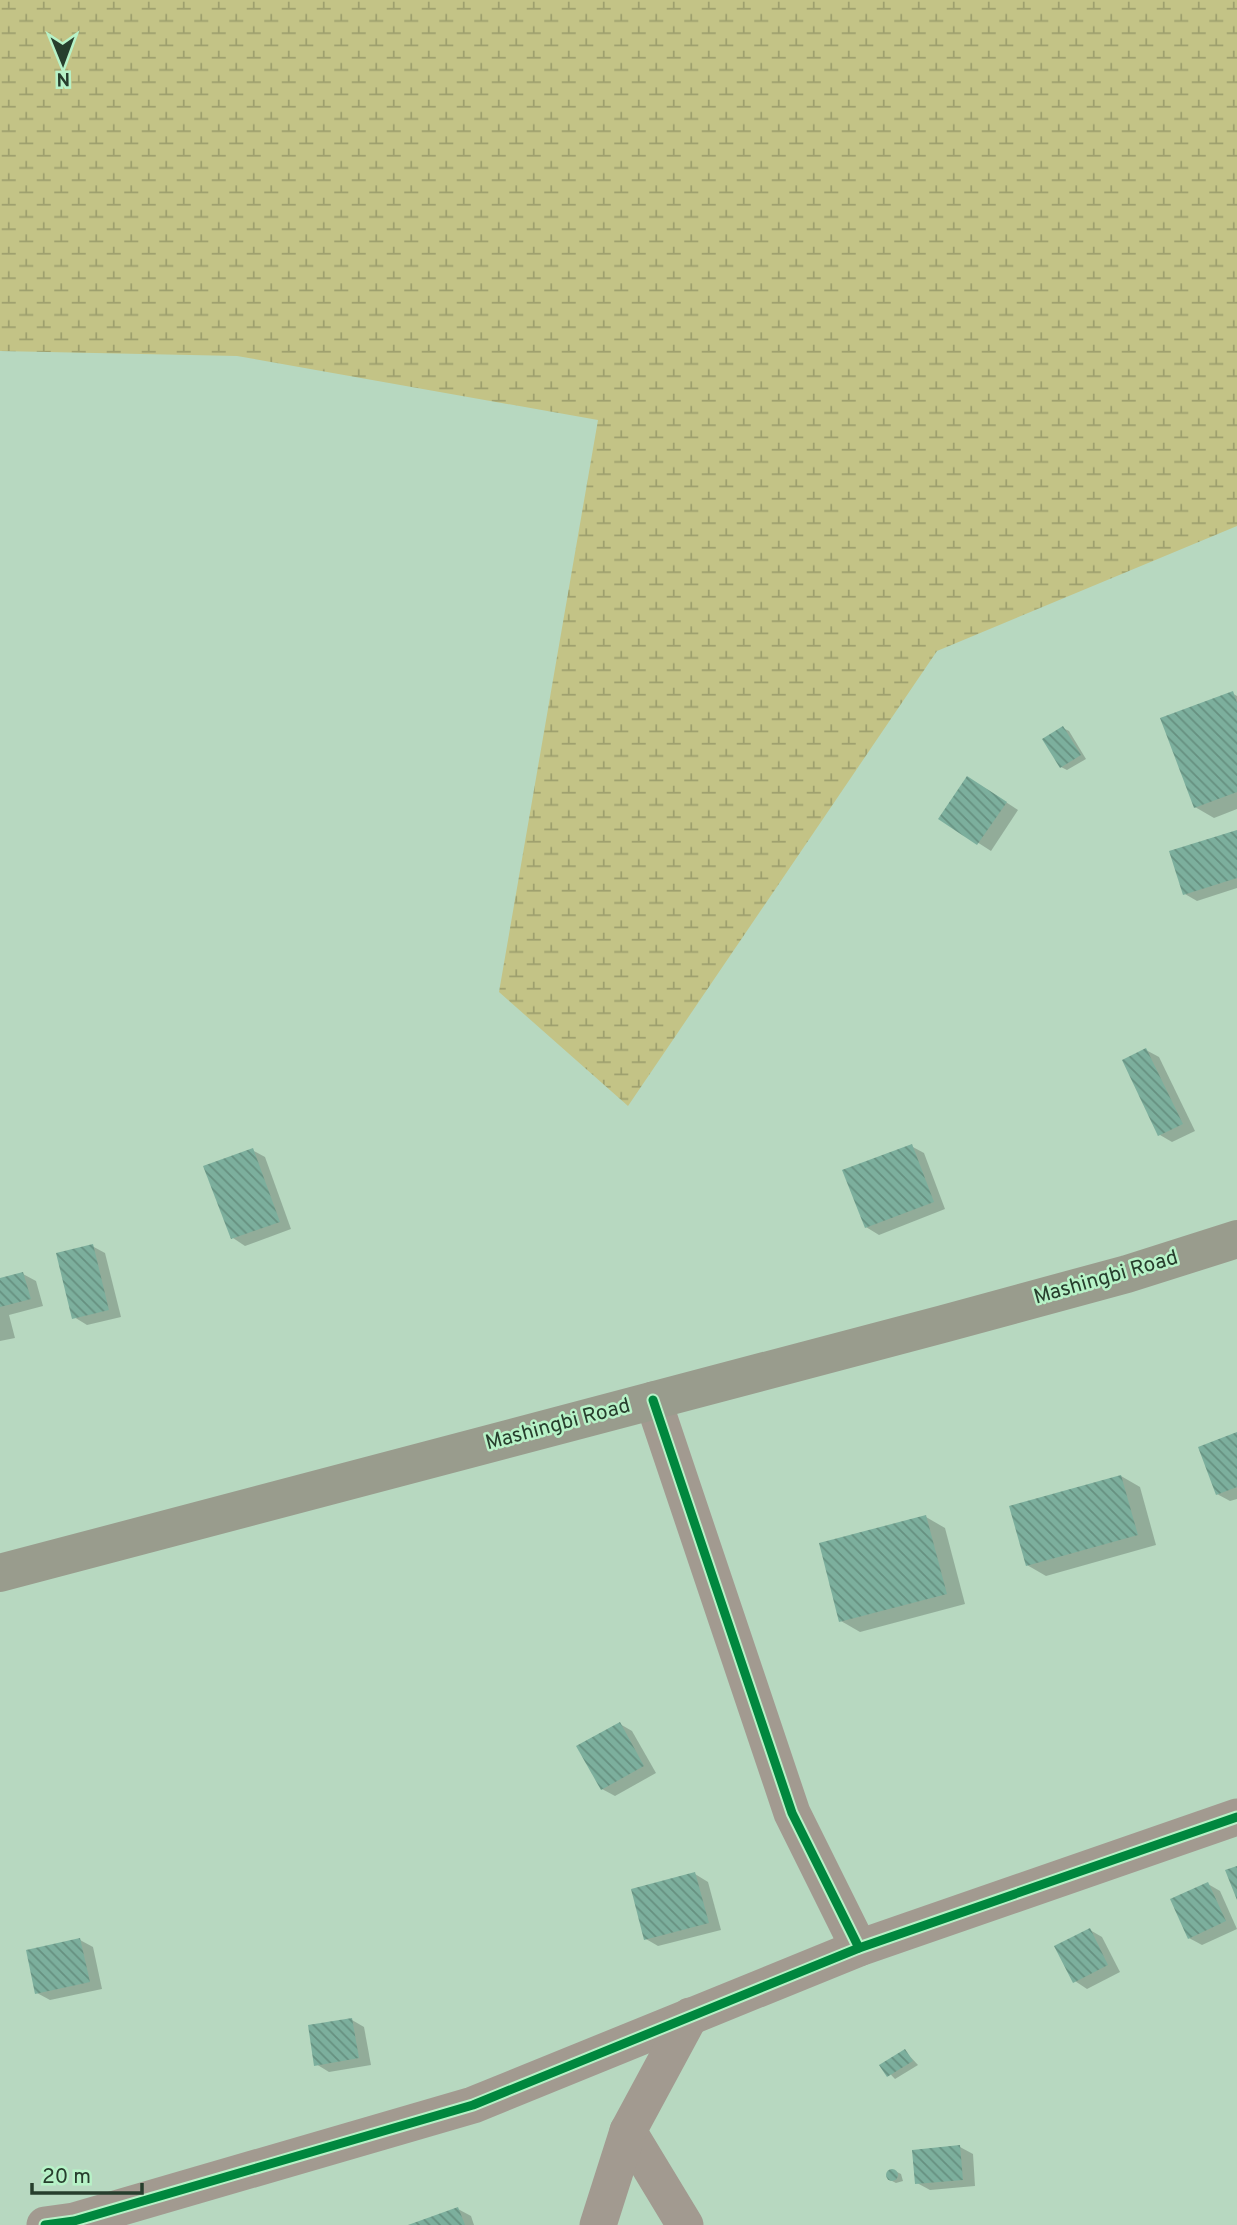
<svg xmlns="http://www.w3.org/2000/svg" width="1237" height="2225" viewBox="0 0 1237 2225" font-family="Overpass,sans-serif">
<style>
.wetland{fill:url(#wetland-marsh)}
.shadow{fill:#0003}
.building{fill:url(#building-back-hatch)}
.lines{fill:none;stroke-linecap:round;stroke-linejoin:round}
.street{stroke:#a29a90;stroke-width:37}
.primary{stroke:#999c8d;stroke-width:38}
.cycleway-casing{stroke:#b7f2c7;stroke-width:13}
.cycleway{stroke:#00873e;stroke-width:9}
.labels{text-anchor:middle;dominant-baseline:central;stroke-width:5;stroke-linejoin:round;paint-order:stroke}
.street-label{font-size:21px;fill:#273e2d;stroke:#b7f2c7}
</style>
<defs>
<pattern id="wetland-marsh" width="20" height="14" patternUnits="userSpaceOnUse" patternTransform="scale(1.75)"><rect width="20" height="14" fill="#c3c386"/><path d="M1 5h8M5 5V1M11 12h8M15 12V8" fill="none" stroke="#9ea06e"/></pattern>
<pattern id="building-back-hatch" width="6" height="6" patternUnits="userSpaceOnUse" patternTransform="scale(1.75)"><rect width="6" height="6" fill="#7caf9d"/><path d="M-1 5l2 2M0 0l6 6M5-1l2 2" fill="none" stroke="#669080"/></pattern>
</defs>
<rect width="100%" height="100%" fill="#b7d8c0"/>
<path class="wetland" d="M0,0h1237v526l-300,125 -309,455 -129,-114 99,-572 -361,-64 -237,-5z"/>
<g class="shadow">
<path d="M1232,693l5,3v113l-23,9 -19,-11z"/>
<path d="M1063,728l6,3 17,28 -19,11 -6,-3z"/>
<path d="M980,785l38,25 -27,41 -50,-32z"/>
<path d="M1237,832v56l-40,13 -12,-7z"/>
<path d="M1146,1050l13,7 36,74 -23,11 -12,-7z"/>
<path d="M911,1146l13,7 21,56 -66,26 -13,-8z"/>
<path d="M252,1150l13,7 26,72 -46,17 -12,-8z"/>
<path d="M92,1246l13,7 16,64 -34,8 -13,-8z"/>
<path d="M23,1274l13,7 7,25 -34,9 6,23 -15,3v-62z"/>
<path d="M1237,1434v65l-7,2 -13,-7z"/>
<path d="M1121,1476l19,11 16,58 -110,31 -19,-11z"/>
<path d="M926,1517l19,11 20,76 -105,28 -19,-11z"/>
<path d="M620,1724l12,7 24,42 -41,23 -13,-7z"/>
<path d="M695,1874l13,8 13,48 -63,16 -12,-7z"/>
<path d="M1208,1884l12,7 17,38 -35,16 -13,-7z"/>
<path d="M1090,1930l12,7 18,35 -33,17 -12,-8z"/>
<path d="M80,1940l13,7 9,42 -52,11 -13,-7z"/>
<path d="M352,2020l12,7 7,38 -42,7 -13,-8z"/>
<path d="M905,2051l13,14 -23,14 -13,-14z"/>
<path d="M960,2147l13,7 2,32 -45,4 -13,-7z"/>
<path d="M895,2171l6,3 2,7 -7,2 -6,-3 -2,-7z"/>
<path d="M458,2209l13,7 3,9h-62z"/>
</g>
<g class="building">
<path d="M1233,691l4,12v89l-43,16 -34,-90z"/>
<path d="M1063,726l18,29 -21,13 -18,-29z"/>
<path d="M967,776l40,26 -30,43 -39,-26z"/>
<path d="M1237,830v48l-54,17 -14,-44z"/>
<path d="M1146,1048l37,76 -25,12 -36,-76z"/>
<path d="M912,1144l22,58 -69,26 -23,-58z"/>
<path d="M253,1148l27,74 -49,17 -28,-73z"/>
<path d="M93,1244l16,66 -37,9 -16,-66z"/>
<path d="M23,1272l8,27 -31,8v-29z"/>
<path d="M1237,1432v55l-21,8 -18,-48z"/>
<path d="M1121,1475l17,60 -112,31 -17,-60z"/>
<path d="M926,1515l21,79 -108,28 -20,-79z"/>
<path d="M620,1722l24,44 -43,24 -25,-44z"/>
<path d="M1237,1866v34l-12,-30z"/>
<path d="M695,1872l14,51 -65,17 -13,-51z"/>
<path d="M1208,1882l18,39 -38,18 -18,-40z"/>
<path d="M1090,1928l18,37 -35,18 -19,-37z"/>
<path d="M80,1938l10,44 -55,12 -9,-44z"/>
<path d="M352,2018l7,40 -45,8 -6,-41z"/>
<path d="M905,2049l8,12 -26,16 -8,-12z"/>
<path d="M960,2145l3,35 -48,4 -3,-34z"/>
<circle cx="892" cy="2175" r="6"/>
<path d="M458,2207l7,18h-57z"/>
</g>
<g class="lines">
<g class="street">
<path d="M653,1400l139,413 67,135"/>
<path d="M628,2131l57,94"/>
<path d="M45,2225l29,-4 399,-116 386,-157 378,-131"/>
<path d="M598,2225l30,-94 62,-115"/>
</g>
<path class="primary" d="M0,1573l943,-249 184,-50 110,-35"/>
<g class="cycleway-casing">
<g id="cycleway">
<path d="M653,1400l139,413 67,135"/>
<path d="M45,2225l29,-4 399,-116 386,-157 378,-131"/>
</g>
</g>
<use href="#cycleway" class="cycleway"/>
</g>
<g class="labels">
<g class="street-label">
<text transform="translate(1106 1278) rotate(-16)">Mashingbi Road</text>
<text transform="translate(558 1425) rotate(-15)">Mashingbi Road</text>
</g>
</g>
<g transform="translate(63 63) rotate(179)" stroke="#b7f2c7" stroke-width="5" paint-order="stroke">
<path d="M0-5L12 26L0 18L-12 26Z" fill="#273e2d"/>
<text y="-10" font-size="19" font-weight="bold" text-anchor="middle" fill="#273e2d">N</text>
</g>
<path d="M32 2183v10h110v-10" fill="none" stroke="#273e2d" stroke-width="3.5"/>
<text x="42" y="2183" font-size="21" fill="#273e2d" stroke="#b7f2c7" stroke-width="5" paint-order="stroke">20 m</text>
</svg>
